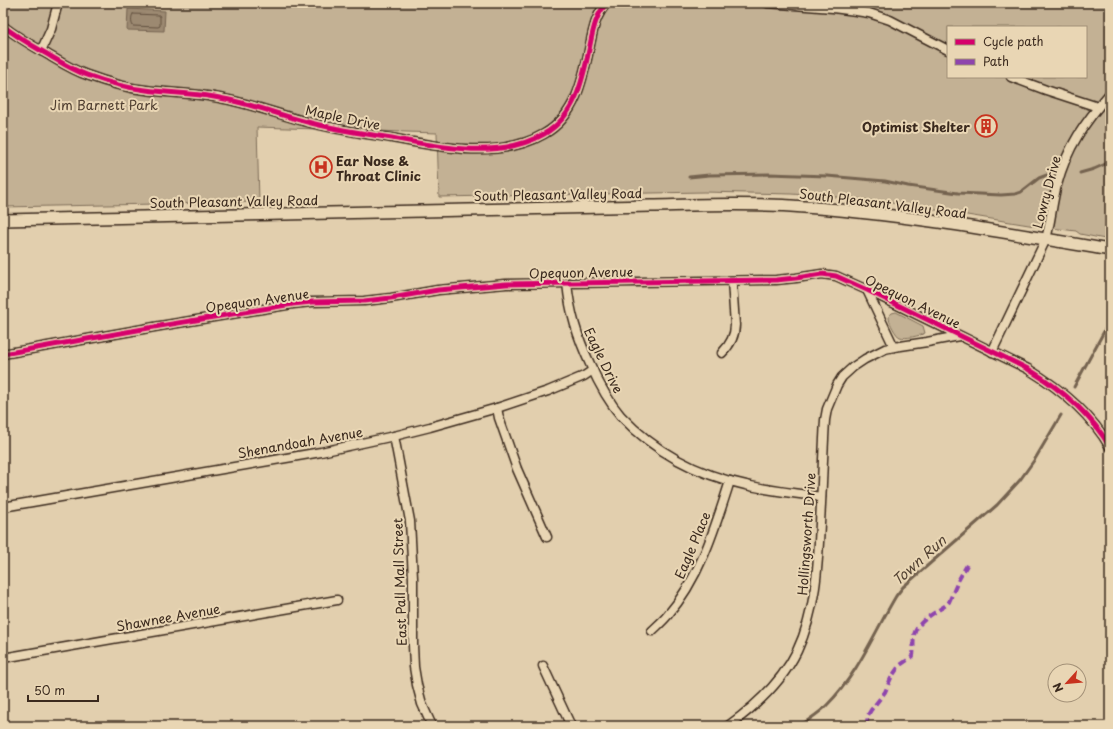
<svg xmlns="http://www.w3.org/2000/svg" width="1113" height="729" viewBox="0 0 1113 729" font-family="'Playpen Sans',sans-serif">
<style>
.green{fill:#c3b194;stroke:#7f6e59;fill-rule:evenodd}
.water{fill:#9c8971;stroke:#756350}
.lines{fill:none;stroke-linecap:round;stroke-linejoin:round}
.shore{stroke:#62503f;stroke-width:1}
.stream{stroke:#756350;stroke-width:3}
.minor-casing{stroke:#3b2a1e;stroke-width:11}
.secondary-casing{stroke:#3b2a1e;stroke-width:14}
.minor{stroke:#e9d6b4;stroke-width:8}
.secondary{stroke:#e9d6b4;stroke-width:11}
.quiet{stroke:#8e44ad;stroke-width:4;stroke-dasharray:8 4;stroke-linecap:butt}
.cycleway-casing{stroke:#e9d6b4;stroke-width:8}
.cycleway{stroke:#d6006c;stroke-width:5}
.labels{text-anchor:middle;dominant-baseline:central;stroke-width:4;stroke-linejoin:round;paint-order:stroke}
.park-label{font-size:13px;fill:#4f3e30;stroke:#e9d6b4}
.street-label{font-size:13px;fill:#3b2a1e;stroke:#e9d6b4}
.poi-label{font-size:13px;font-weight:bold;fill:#3b2a1e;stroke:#e9d6b4;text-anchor:end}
.water-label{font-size:14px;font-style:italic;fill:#534233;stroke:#e9d6b4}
</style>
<rect width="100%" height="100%" fill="#e2cfae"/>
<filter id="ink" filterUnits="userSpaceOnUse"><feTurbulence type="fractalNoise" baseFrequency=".025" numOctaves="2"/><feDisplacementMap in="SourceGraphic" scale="8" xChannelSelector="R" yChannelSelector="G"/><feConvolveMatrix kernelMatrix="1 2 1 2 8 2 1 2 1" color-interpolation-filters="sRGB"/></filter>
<g filter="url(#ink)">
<g class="green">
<path d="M3,3h1107v237l-30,-6 -4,-3 -41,-5 -136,-22 -47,-6 -61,-4 -87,-2 -265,5 -2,-64 -180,-6 2,75 -256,5zM948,27h138v50h-138z"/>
<path d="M896,312l27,14 2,7c-5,3 -20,6 -25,4 -4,-1 -11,-15 -11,-19 0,-3 1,-3 3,-5z"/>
</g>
<path class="water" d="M128,9l37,2 -1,20 -37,-1z"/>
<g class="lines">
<path class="shore" d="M133,14l26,1 1,2v9l-2,1 -25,-1c-2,-3 -2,-10 0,-12z"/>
<g class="stream">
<path d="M1080,173l14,-4 16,-7"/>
<path d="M689,177l20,-2 60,-1 58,2 58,5 23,5 50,7 43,2 14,-1 6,-2 18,-14 8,-3"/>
<path d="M1074,387l34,-63"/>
<path d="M800,726c9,-7 20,-13 27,-21 31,-31 47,-72 69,-109l7,-9 94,-82 23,-25 15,-21 26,-44"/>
</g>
<g class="minor-casing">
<g id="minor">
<path d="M767,3l66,5 23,3 13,2 21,7 58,30"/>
<path d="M3,26c13,10 28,19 42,27 14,8 27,17 42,22 19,7 39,13 59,15 22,3 45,3 68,7 33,5 65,18 97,26 27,7 54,11 81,15 47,9 107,22 152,-4 32,-18 39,-55 46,-89 3,-15 6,-31 17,-42"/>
<path d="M41,51l10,-22 7,-26"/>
<path d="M1011,77l35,13 52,17"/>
<path d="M567,283c3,30 10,53 23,81 8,18 18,37 31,52 34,36 78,59 125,69 25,6 50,8 75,12"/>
<path d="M867,290l27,57"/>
<path d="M992,352l54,-113c5,-18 6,-36 11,-54 10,-38 28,-63 53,-92"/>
<path d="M722,353c8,-8 13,-16 13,-28l-3,-44"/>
<path d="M3,354l157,-28 133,-22 19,-2 52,-1 27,-3 47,-8 68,-6 270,-4 20,-2 26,-4 14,2 31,14 161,79c33,20 63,45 82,78"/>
<path d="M497,408l2,10 18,51 30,68"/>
<path d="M394,436l16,85 3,57v67l1,22 3,18 5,19 10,22"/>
<path d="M3,507l318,-55 73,-16 36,-9 67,-19 51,-17 36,-15 9,-6"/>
<path d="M652,631c5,-5 10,-9 15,-15 33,-38 48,-88 63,-135"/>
<path d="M3,658l334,-58"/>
<path d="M543,666l28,60"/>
<path d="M728,726c28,-20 54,-44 69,-75 19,-40 21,-85 23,-128 2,-34 3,-69 5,-103l2,-11 10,-24 5,-8 11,-10 12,-8 20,-10 9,-2 33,-5 32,-6"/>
</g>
</g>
<g class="secondary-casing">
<path id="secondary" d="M3,220l648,-14c47,-1 94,-3 140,0 107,7 213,26 319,44"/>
</g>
<use href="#minor" class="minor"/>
<use href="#secondary" class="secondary"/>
<path class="quiet" d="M869,726l-2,-4 1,-7 3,-5 14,-18 6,-14 8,-12 14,-10c1,-7 0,-14 1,-21 3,-14 21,-22 32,-30l3,-3 9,-21 9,-16"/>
<g class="cycleway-casing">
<g id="cycleway">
<path d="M3,26c13,10 28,19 42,27 14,8 27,17 42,22 19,7 39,13 59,15 22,3 45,3 68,7 33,5 65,18 97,26 27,7 54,11 81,15 47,9 107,22 152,-4 32,-18 39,-55 46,-89 3,-15 6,-31 17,-42"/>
<path d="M3,354l157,-28 133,-22 19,-2 52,-1 27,-3 47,-8 68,-6 270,-4 20,-2 26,-4 14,2 31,14 161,79c33,20 63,45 82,78"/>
</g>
</g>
<use href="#cycleway" class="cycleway"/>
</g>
</g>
<defs>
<g id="building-ring" transform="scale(1.15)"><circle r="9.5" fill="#e9d6b4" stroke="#c8321e" stroke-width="1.5"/><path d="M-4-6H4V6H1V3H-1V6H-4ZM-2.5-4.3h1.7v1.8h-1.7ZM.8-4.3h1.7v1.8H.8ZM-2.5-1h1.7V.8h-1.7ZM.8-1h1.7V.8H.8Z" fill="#c8321e"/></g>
<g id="hospital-ring" transform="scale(1.15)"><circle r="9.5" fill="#e9d6b4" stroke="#c8321e" stroke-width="1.5"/><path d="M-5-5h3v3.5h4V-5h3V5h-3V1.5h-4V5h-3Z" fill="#c8321e"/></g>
</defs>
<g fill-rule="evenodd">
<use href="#building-ring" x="986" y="126"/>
<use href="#hospital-ring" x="321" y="167"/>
</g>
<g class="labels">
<g class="park-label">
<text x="104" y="104">Jim Barnett Park</text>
</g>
<g class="street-label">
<text transform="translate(343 117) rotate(12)">Maple Drive</text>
<text transform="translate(1046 192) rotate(-75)">Lowry Drive</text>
<text transform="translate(558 194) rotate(-1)">South Pleasant Valley Road</text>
<text transform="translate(234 201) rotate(-1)">South Pleasant Valley Road</text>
<text transform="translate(883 203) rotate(7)">South Pleasant Valley Road</text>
<text transform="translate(581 272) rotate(-1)">Opequon Avenue</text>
<text transform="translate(257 300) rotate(-8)">Opequon Avenue</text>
<text transform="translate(913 301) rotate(26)">Opequon Avenue</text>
<text transform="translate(604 360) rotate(64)">Eagle Drive</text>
<text transform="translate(300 442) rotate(-10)">Shenandoah Avenue</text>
<text transform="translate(806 534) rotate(-86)">Hollingsworth Drive</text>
<text transform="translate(692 545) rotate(-67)">Eagle Place</text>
<text transform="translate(399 582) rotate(-92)">East Pall Mall Street</text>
<text transform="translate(168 617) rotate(-10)">Shawnee Avenue</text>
</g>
<g class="poi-label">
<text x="970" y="126">Optimist Shelter</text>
<text x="336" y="160" text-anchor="start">Ear Nose &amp;<tspan x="336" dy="15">Throat Clinic</tspan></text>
</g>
<g class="water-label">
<text transform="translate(919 560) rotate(-42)">Town Run</text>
</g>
</g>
<rect width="1113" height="729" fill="none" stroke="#e9d6b4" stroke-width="16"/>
<rect x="8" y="8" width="1097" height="713" fill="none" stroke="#3b2a1e" stroke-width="1.5" filter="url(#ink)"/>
<rect x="947" y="26" width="140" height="52" fill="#e9d6b4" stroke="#a39178"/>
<rect x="955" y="39" width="20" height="6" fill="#d6006c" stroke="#a39178"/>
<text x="983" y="46" font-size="12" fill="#3b2a1e">Cycle path</text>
<rect x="955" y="59" width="20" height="6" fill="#8e44ad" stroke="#a39178"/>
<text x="983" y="66" font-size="12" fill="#3b2a1e">Path</text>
<g transform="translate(1067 683) rotate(243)"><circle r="19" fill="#e9d6b4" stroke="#a39178"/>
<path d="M0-3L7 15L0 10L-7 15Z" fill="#c8321e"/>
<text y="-6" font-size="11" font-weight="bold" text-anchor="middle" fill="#3b2a1e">N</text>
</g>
<path d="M28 695v6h70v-6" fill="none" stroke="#3b2a1e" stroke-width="2"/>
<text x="34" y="695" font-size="12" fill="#3b2a1e" stroke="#e9d6b4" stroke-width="3" paint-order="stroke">50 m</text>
</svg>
